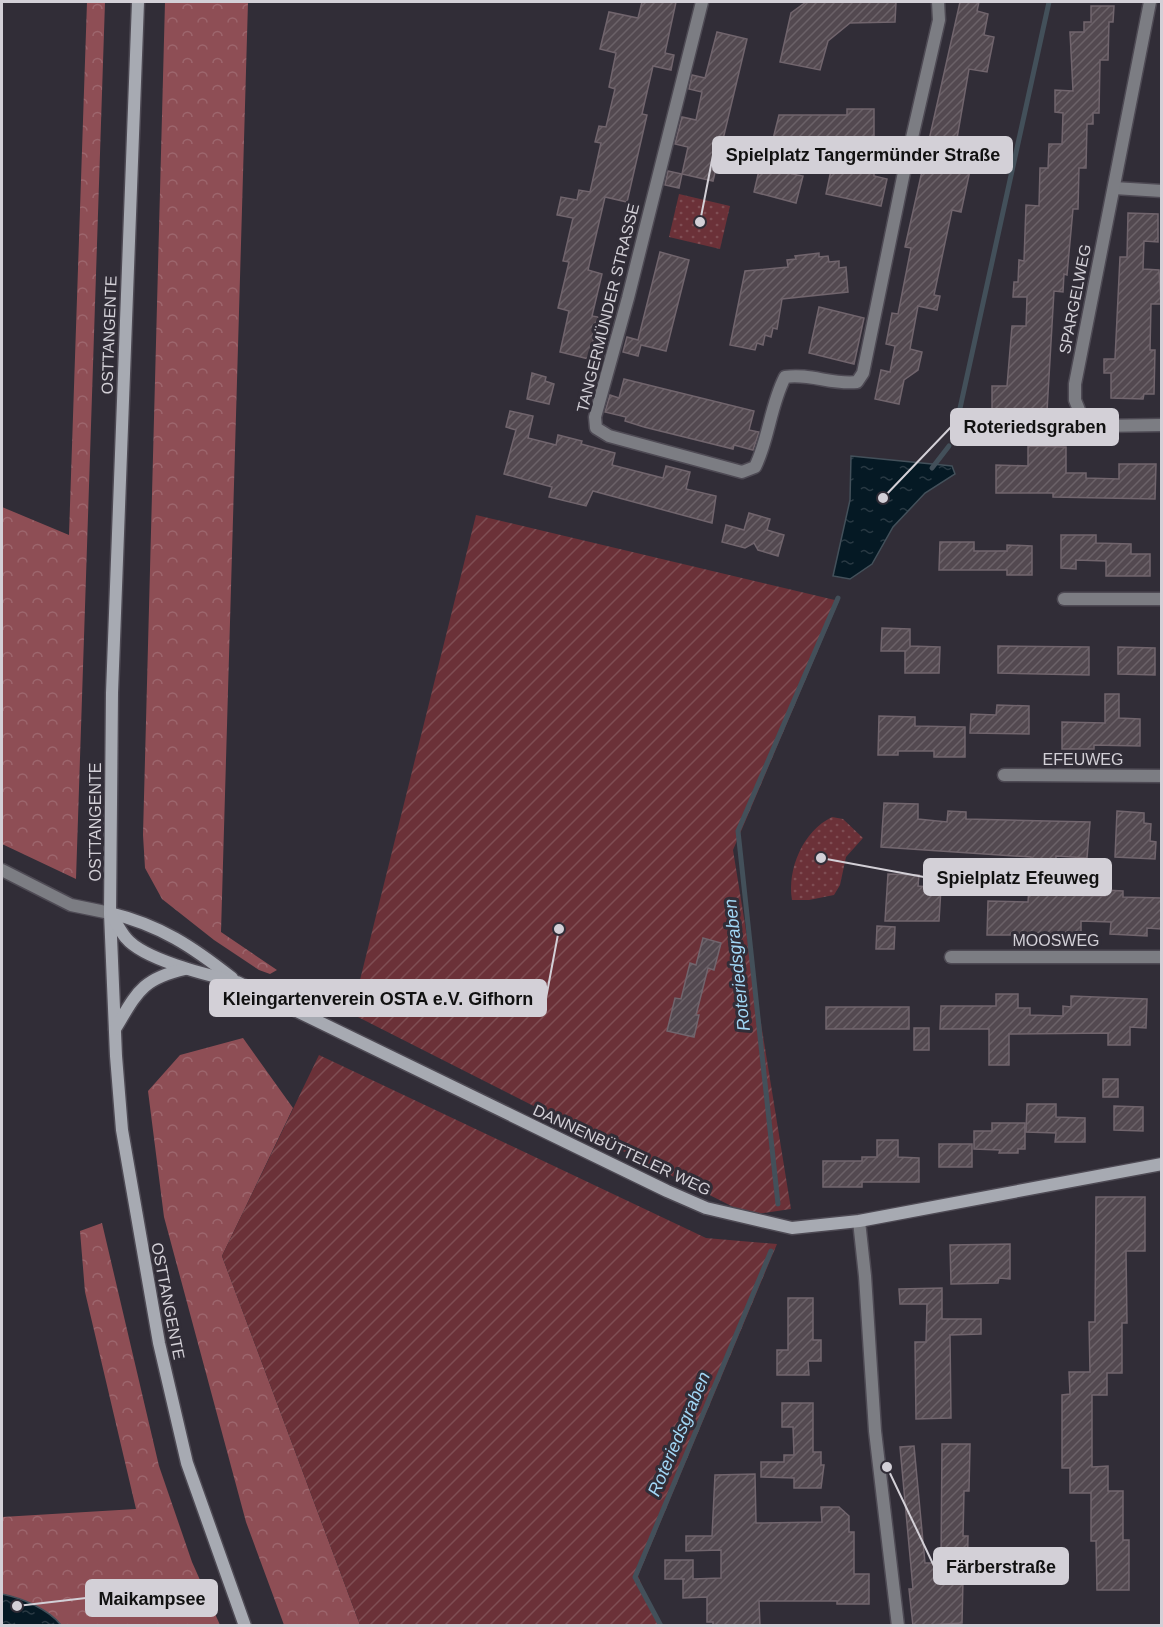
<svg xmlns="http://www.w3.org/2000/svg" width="1163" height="1627" viewBox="0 0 1163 1627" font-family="Arial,sans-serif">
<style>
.forest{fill:url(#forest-crowns)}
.park{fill:url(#park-dots)}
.garden{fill:url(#garden-furrows)}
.water{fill:url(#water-ripples);stroke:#43505a;stroke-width:1.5}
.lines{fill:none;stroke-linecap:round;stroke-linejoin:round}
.stream{stroke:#43505a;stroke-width:5}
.building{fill:url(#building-hatch);stroke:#71656d;stroke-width:1.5}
.street-casing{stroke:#4e4a54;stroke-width:15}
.secondary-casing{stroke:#4e4a54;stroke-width:15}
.street{stroke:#7c7d83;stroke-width:12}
.secondary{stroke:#a7aab2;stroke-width:12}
.labels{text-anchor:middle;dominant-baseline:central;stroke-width:6;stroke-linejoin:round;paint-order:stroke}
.street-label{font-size:16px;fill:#d3d0d7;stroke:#312d37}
.water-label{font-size:18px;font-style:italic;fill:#a1d6f5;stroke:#312d37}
.leader{fill:none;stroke:#d3d0d7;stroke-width:2}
.callout-dot{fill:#d3d0d7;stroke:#312d37;stroke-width:2}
.callout{fill:#d3d0d7;stroke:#d3d0d7;stroke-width:2}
.callout-label{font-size:18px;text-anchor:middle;font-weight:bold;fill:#111}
</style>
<defs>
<pattern id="forest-crowns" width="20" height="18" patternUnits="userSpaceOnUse" patternTransform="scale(1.5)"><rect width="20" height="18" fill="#8e4e55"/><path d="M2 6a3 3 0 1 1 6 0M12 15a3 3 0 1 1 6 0" fill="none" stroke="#9d666d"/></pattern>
<pattern id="park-dots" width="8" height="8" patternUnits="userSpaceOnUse" patternTransform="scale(1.5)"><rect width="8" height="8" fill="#6b3138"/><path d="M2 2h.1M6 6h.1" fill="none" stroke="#7f4e54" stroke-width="1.8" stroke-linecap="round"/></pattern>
<pattern id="garden-furrows" width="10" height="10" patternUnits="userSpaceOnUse" patternTransform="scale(1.5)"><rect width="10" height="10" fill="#6b3138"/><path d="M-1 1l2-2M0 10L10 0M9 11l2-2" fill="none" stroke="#7f4e54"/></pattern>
<pattern id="water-ripples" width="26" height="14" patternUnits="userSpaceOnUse" patternTransform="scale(1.5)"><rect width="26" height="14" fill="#051924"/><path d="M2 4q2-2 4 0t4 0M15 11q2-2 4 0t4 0" fill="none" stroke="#293943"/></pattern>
<pattern id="building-hatch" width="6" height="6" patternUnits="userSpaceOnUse" patternTransform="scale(1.5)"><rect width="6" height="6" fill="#534950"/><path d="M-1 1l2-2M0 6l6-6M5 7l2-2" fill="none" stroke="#6b6268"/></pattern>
</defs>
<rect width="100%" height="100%" fill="#312d37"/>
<g class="forest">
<path d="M87,2h18l-29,877 -74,-35v-337l67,28z"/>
<path d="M165,2h83l-27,930 56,38 -7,4 -11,-4 -45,-30 -52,-41 -17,-31 -2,-33z"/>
<path d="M243,1038l50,70 -71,148 138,369h-76l-38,-103 -82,-305 -16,-126 32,-36z"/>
<path d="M102,1223l57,243 33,96 28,63h-159c-13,-16 -39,-27 -59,-31v-77l134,-8 -51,-217 -5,-61z"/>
</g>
<g class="park">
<path d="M679,194l51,12 -10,43 -51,-12z"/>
<path d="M832,817l11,2 20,19 -17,19 -6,28 -6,10 -25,5h-17c-5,-31 11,-69 40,-83z"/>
</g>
<g class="garden">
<path d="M476,515l363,86 -106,249 58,359 -42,6 -395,-200 -1,-7z"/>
<path d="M319,1055l387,183 71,6 -139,332 21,49h-299l-138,-369z"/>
</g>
<g class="water">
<path d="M851,456l101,10 3,8 -30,19 -32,34 -21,37 -22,15 -17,-3 17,-76z"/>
<path d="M2,1594c20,4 46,15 59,31h-59z"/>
</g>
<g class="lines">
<g class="stream">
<path d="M957,422l92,-420"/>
<path d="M932,468l17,-22"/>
<path d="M778,1204l-40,-373 100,-233"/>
<path d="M661,1626l-26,-49 136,-326"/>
</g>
</g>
<g class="building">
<path d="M642,2h34l-11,51 9,2 -3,15 -18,-4 -11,48 5,1 -20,87 -22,-5 -17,73 14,4 -10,42 6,1 -9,42 -29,-7 9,-41 -11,-3 11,-46 -6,-1 10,-43 -16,-3 4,-18 16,3 2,-10 11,2 11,-49 -6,-1 4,-16 7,1 9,-38 -6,-2 7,-34 -16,-4 9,-37 29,6z"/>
<path d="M806,2h90l-1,20 -45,1 -22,18 -8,29 -40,-8 11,-49z"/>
<path d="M960,2h19l-2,9 11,3 -4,21 10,2 -7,35 -18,-3 -13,75 19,4 -3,13 -11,51 -9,-2 -18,85 6,1 -3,14 -19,-4 -8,43 12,3 -4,18 -14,10 -5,24 -24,-5 6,-29 9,2 5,-26 -9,-2 6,-31 6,1 13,-66 -6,-1z"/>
<path d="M1091,6h23l-1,16h-4l-1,38h-8l-1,53h-6v11h-6l-1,44h-7l-1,41h-5l-6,66 -3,-1 -1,18 -9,-1 -7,120 -55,-1v-24h15l5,-60h14l1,-29h-14l1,-15h4l1,-22 5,1 2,-56 13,1 1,-38h8l1,-24h13l1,-31 -8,-1v-22l18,1 -3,-59h14v-10h7z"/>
<path d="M717,32l30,7 -34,142 -31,-7 6,-27 -13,-3 7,-27 14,3 6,-28 -13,-3 3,-14 13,3z"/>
<path d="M847,109h27v67l13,3 -6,27 -55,-12 11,-52h-37l-8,32 11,2 -7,27 -42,-11 6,-26 6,1 13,-52h68z"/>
<path d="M668,171l14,3 -3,14 -14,-3z"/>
<path d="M1128,213l30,1v28l-14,-1 -1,28 16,1 2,34h-10l-1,46h5l-1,44h-10l-1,5 -32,-1v-25h-7v-14h11l5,-102h7z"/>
<path d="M660,252l29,8 -23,91 -25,-6 -3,11 -15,-4 4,-15 11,3z"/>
<path d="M819,253v4l9,-1 1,6 10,-1v7l7,-1 2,25 -66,7 -5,30 -4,-1 -2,9 -6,-2 -2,10 -6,-2 -2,7 -25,-5 15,-74 43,-4 -1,-7 9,-1 -1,-3z"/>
<path d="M819,307l45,11 -10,46 -45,-11z"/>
<path d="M532,373l14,4 -1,4 9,3 -5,20 -22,-5z"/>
<path d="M624,379l130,32 -5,19 10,2 -6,18 -19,-5 -1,4 -89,-22 -19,-6 1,-4 -21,-5 5,-17 9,3z"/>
<path d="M510,411l23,5 -5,22 28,7 2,-10 24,6 -1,3 34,9 -3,12 51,13 3,-12 24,6 -4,17 30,7 -4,27 -119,-32 -7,15 -37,-9 3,-10 -48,-13 12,-44 -10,-3z"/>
<path d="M1028,446l38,1v26h20v5l33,1v-15h37l-1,35 -102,-2v-4h-57v-28l32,1z"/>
<path d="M749,513l21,6 -3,11 17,5 -6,21 -20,-6 -4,-7 -9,5 -23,-6 4,-17 18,5z"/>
<path d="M1061,535h35v8l35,1v10h19v22h-44v-15l-30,-1v9l-15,-1z"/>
<path d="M940,542h34v9h33v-6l25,1v29h-25v-5h-68z"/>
<path d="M882,628l28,1v17l30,1 -1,26h-34v-22h-24z"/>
<path d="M998,646l91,1v28l-91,-2z"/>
<path d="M1118,647l37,1v27l-37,-1z"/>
<path d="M1105,694h14v24l21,1v27l-46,-1v4h-32v-27l43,1z"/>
<path d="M997,705l32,1v28l-59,-1 1,-19 25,1z"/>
<path d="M879,716l36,1v9l50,1v30h-31v-6h-36v4h-20z"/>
<path d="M884,803l34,1v15l29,3 1,-11 18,1v7l124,3 -3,36 -31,-2 -1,39 50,1v-6l18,1v6l38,1v31l-14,-1v8l-37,-2 1,-12 -30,-1v14h-94l1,-34 40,1 3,-45 -150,-10z"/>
<path d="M1117,811l27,2v10l7,1 -1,17 6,1 -1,17 -40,-2z"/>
<path d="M888,874l31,1 -1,11 23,2 -2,33h-54z"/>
<path d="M877,926l18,1 -1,22h-18z"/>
<path d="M703,938l18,5 -7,27 -6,-2 -12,47h3l-5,22 -27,-6 8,-33 6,1 9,-36 6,2z"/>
<path d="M996,994h22v14h12v7l33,1v-10l8,1v-11l76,3 -1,29 -16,-1v18h-22v-12l-99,1v31h-20v-36h-49l1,-23h55z"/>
<rect x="826" y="1007" width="83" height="22"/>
<rect x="914" y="1028" width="15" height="22"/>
<rect x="1103" y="1079" width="15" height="18"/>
<path d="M1027,1104h29v13l29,1v24h-30l1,-9 -30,-1z"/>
<path d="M1114,1106l29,1v24l-29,-1z"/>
<path d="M992,1123h33v26h-7v4h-19l1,-3 -26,-1v-18h18z"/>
<path d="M877,1140h21v17l21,1v24h-57v5h-39v-26h39v-4h15z"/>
<rect x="939" y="1144" width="33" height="23"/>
<path d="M1096,1197h49v54h-19l1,72h-5v50h-15v22h-15v72l16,-1v25h15v49h6v50h-32l-1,-49h-5v-48h-21v-25h-8v-73l8,-1 -1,-22h21l-1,-50h6z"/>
<path d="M1010,1244v35l-11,-1 -1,5 -47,1 -1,-39z"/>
<path d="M942,1288v31h39v15l-31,1 1,83 -35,1 -1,-77h11l1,-38h-27l-1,-15z"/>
<path d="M788,1298h25v42h8v21h-13l1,14h-32v-25h11z"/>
<path d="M782,1403h31v49h8v13h3l-3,23h-27v-10l-33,-1v-15h23v-7h10l-1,-28h-11z"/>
<path d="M942,1444h28l-1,47h-5l-1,45h5l-1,44h-4l-1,43 -49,3 -4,-37h4l-13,-142 14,-1 11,117h16z"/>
<path d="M755,1474l1,49 66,-1 -1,-15h18l10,9v16h5v42h15v30h-32v-3h-78l1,25h-47v-4h-6v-25l-24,1v-19h2h-20v-19h28v19l28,-1v-28l-35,1v-15h26l3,-61z"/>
</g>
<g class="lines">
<g class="street-casing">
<g id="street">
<path d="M702,2l-74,296 -33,119 1,11 13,8 133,36 13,-5c14,-28 15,-61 30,-90 25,-4 47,8 72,5l6,-9 40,-196 36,-157 -1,-18"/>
<path d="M1114,188l48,3"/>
<path d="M1081,415l-6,-15v-16l75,-382"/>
<path d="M987,429h72l22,-14 17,11 64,-1"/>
<path d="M1064,599h98"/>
<path d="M1004,775l158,1"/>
<path d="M2,870l69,35 39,8"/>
<path d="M951,957h211"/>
<path d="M859,1221l6,55 10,155 23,195"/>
</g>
</g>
<g class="secondary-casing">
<g id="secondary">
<path d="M138,2l-26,691 -2,220 6,143 6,74 37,213 28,120 58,163"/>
<path d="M110,913c50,12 83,34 122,65"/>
<path d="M111,914c5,8 9,17 15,24 18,22 82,37 111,44l430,209 39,17 86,20 67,-7 303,-57"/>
<path d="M115,1029c22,-36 26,-50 70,-60"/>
</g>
</g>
<use href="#street" class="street"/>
<use href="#secondary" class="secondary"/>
</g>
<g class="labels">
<g class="street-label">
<text transform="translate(1075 299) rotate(-79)">SPARGELWEG</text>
<text transform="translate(608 308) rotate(-76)">TANGERMÜNDER STRASSE</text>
<text transform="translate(109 335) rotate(-88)">OSTTANGENTE</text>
<text x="1083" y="759">EFEUWEG</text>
<text transform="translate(95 822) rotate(-90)">OSTTANGENTE</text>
<text x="1056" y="940">MOOSWEG</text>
<text transform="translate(622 1150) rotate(25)">DANNENBÜTTELER WEG</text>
<text transform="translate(168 1301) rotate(79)">OSTTANGENTE</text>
</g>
<g class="water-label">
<text transform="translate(737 965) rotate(-96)">Roteriedsgraben</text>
<text transform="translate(679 1434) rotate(-67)">Roteriedsgraben</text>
</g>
</g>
<path class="leader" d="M700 222L713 155M883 498L951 427M821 858L924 877M559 929L546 998M887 1467L934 1566M17 1606L86 1598"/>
<g class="callout-dot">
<circle cx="700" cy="222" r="6"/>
<circle cx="883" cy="498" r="6"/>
<circle cx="821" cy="858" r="6"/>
<circle cx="559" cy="929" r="6"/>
<circle cx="887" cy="1467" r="6"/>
<circle cx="17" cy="1606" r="6"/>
</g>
<g class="callout">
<rect x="713" y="137" width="299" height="36" rx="6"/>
<rect x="951" y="409" width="167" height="36" rx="6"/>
<rect x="924" y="859" width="187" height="36" rx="6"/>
<rect x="210" y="980" width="336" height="36" rx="6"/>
<rect x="934" y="1548" width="134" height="36" rx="6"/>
<rect x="86" y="1580" width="131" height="36" rx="6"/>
</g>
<g class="callout-label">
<text x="863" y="161">Spielplatz Tangermünder Straße</text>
<text x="1035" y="433">Roteriedsgraben</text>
<text x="1018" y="884">Spielplatz Efeuweg</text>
<text x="378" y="1005">Kleingartenverein OSTA e.V. Gifhorn</text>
<text x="1001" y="1573">Färberstraße</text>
<text x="152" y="1605">Maikampsee</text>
</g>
<rect width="1163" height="1627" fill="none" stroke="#d3d0d7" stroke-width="6"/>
</svg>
